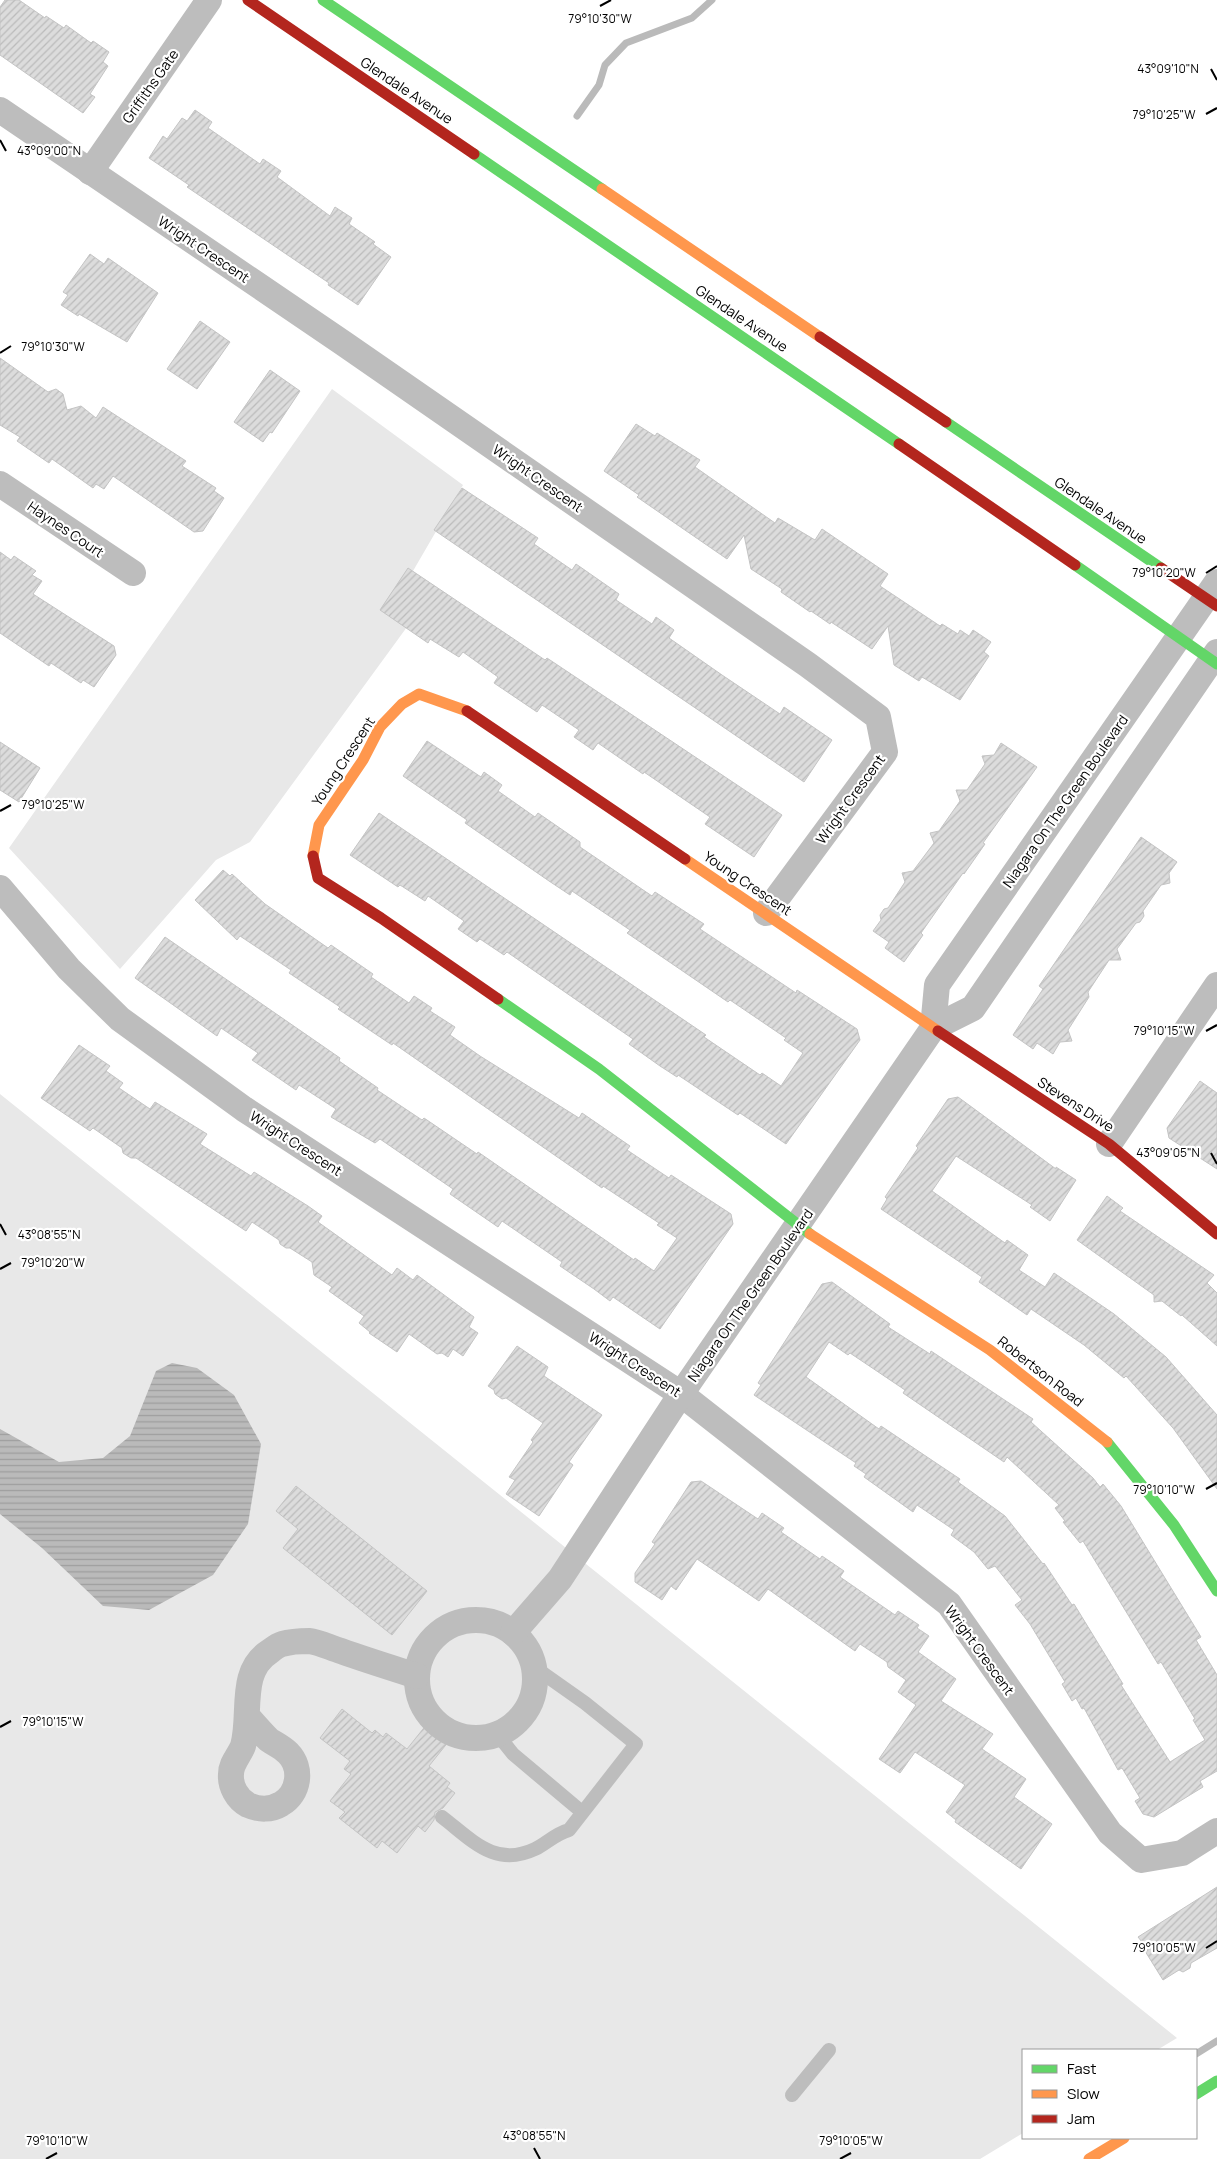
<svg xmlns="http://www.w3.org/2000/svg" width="1217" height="2159" viewBox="0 0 1217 2159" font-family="Manrope,sans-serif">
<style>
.green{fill:#e8e8e8}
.water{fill:url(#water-rules)}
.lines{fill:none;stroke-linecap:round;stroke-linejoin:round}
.stream{stroke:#bababa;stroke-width:7}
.building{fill:url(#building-hatch);stroke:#c4c4c4;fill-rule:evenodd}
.lane{stroke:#bdbdbd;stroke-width:14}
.street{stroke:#bdbdbd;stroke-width:26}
.fast{stroke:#63d668;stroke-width:11}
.slow{stroke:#ff974d;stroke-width:11}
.jam{stroke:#b3261e;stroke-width:11}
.ticks{fill:none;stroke:#000;stroke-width:2}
.labels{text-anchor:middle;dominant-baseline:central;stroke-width:4.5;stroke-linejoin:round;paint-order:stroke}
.street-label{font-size:14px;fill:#000;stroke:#fff}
.ticks-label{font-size:12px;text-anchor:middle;fill:#000;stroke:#fff;stroke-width:4.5;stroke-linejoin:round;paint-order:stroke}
</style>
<defs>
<pattern id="water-rules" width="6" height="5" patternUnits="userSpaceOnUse" patternTransform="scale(1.25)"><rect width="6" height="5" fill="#bababa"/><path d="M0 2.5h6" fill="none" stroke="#9e9e9e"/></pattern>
<pattern id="building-hatch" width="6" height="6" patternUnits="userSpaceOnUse" patternTransform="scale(1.25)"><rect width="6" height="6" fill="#dcdcdc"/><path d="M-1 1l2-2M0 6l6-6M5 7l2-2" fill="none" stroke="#bbb"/></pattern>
</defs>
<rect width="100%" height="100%" fill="#fff"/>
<g class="green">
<path d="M332,389l131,96 -68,117 12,25 -157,215 -34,18 -96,109 -111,-121z"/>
<path d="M0,1094l1177,944 -20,12h-134v83l-43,26h-980z"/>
</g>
<path class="water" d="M172,1363l25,5 37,27 27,49 -13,80 -35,51 -64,35 -46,-4 -61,-58 -42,-34v-85l59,33 44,-4 27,-22 26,-65z"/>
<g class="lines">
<g class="stream">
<path d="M577,116l22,-31 6,-20 21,-22 66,-25 20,-18"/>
<path d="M1196,2054l21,-13"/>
</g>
</g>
<g class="building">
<path d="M5,0h14l26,18 1,-2 18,12 2,-3 25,18 2,-2 16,11 -6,10 5,4 -18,28 5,3 -12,16 -83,-58v-48z"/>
<path d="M195,110l17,12 -4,6 52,36 3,-5 18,12 -4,6 53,39 5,-9 17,11 -3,6 26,18 -2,2 18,13 -33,48 -30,-20 1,-2 -142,-96 2,-2 -40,-27 14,-22 4,3 15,-21 5,3z"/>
<path d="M90,254l14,10 4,-6 50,35 -31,49 -48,-28 -1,2 -17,-11 7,-10 -5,-3z"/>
<path d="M200,321l30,21 -33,47 -30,-20z"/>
<path d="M0,358l48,34 8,-3 7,5 4,16 14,-4 15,12 7,-11 83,54 -4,5 34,22 -2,3 10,7 -21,33 -9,1 -81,-56 -9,13 -8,-5 -3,4 -41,-29 -3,4 -32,-22 3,-4 -20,-12z"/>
<path d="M270,370l30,21 -28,42 -2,-1 -7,10 -29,-20z"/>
<path d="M636,424l19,12 2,-3 43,27 -5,7 80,56 3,-5 37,22 7,-11 66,45 -8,12 60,40 2,-2 16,10 2,-4 9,6 4,-6 18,12 -7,10 5,4 -29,44 -38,-23 -3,4 -25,-16 -6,-39 -16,23 -41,-27 -1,2 -19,-13 -1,1 -29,-20 1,-3 -31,-20 -7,-34 -17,24 -90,-62 2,-2 -35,-24z"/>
<path d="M462,488l76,50 -4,6 38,26 4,-6 43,30 -3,6 36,24 4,-7 18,13 -5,8 53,37 58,39 4,-7 48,33 -28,42 -370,-252z"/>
<path d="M0,552l11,8 3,-4 22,15 -4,4 10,6 -9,13 81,52 2,9 -22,32 -11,-7 -2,3 -30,-20 -2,3 -49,-33z"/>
<path d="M408,568l137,92 2,-2 235,157 -28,42 -49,-33 5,-7 -66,-45 -1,2 -45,-31 -5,7 -19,-13 5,-7 -37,-25 -5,7 -43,-29 4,-6 -35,-25 -4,5 -29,-18 -2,4 -48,-33z"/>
<path d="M427,741l54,36 3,-5 18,13 -4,6 37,26 3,-4 42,29v5l72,49 3,-4 49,32 -4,5 96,64 1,-3 60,39 3,11 -74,104 -46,-31 -2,2 -60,-40 -1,2 -17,-11 -31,-22 4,-5 -126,-87 -3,3 -24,-16 -3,3 -19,-13 6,-8 -36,-25 -3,5 -25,-16 -2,2 -48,-32 29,-42 327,222 -2,2 56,38 2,-2 19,13 22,-33 -19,-13 2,-2 -56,-38 -2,2 -101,-69 3,-3 -58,-39 -2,4 -21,-14 -84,-58 2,-3 -64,-44z"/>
<path d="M0,742l40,26 -21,34 -19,-12z"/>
<path d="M1001,743l36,24 -54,76 2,1 -21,30 -1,-1 -42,60 2,2 -19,27 -19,-14 4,-6 -16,-11 8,-11 -1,-5 4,-6 4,-1 17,-26 -3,-9 11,-2 21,-28 -4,-10 9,-2 21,-30 -4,-11h11l18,-26 -3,-8 12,-1z"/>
<path d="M1141,837l36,25 -8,11 1,10 -9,2 -18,26 1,5 -4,6 -4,1 -19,26 4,11h-12l-21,32 1,5 -21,33 4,11 -12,1 -7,12 -16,-11 -4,6 -20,-14 30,-46 -4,-3z"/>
<path d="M223,870l7,6 2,-2 33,30 63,44 3,-3 42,29 -2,3 38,26 5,-7 18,12 -2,3 25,16 -5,8 30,21 99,62 3,-5 48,33 -3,4 42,28 2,-3 60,39 2,10 -73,105 -47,-32 -3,4 -16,-12 -34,-23 2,-4 -60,-41 -4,6 -48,-33 3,-5 -73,-50 -5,4 -44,-26 5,-8 -37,-24 -3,5 -44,-30 6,-7 -37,-25 -4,8 -82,-58 30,-41 175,121 -1,3 39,27 -1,2 45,30 2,-2 53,36 1,-2 156,108 1,-2 19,13 23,-33 -20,-13 2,-2 -56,-37 -1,2 -209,-145 -1,2 -54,-36 2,-2 -51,-34 2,-3 -51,-34 -3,4 -42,-40z"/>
<path d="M79,1045l31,21 -4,5 17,12 -4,5 31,21 5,-7 52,32 -7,10 51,32 3,-4 54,34 14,10 -4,6 74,53 5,-7 16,12 4,-5 57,42 -5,10 9,6 -15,23 -10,-7 -5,8 -6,-4 -5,1 -28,-20 -12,18 -28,-19 1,-1 -11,-9 5,-7 -35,-25 3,-4 -18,-12 -2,-13 -22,-14h-4l-6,-4 -1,-4 -27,-18 -6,9 -110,-73h-5l-8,-5 -1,-5 -29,-20 -3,3 -49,-33z"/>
<path d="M1200,1081l17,12v76l-48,-31 -2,-10z"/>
<path d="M958,1097l98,72v-2l20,13 -26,41 -20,-14 2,-2 -76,-49 -24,35 73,52 2,-3 21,15 -9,15 26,17 9,-14 60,41 52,43 51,58v74l-44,-61 -47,-52 -2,2 -40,-33 -53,-36 -4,6 -48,-33 3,-5 -101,-68 6,-10 -2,-2 33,-49 -2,-2 32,-47z"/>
<path d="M1107,1196l16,12 -3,3 94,64 -7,8 10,10v53l-35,-31 -1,1 -19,-15 -8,1v-7l-77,-55z"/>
<path d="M832,1282l58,42 -2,3 42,27 1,-3 102,68 -2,3 62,56 7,9 3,-3 18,22 80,131 -5,3 21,35v96l-17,10 3,6 -49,30 -11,-3 -8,-13 5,-3 -18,-30 -4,2 -34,-62 -2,1 -6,-11 -4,3 -10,-17 3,-2 -35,-58 -15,-19 7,-5 -27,-34 -7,3 -14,-17 -23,-17 3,-5 -37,-25 -4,7 -49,-35 2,-3 -12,-8 2,-3 -102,-68 7,-10 -3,-2 64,-99zM829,1342l19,13 2,-2 55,37 -2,3 101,69 3,-5 52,48 -4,3 10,13 -2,1 17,21 3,-2 75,123 3,-2 34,57 -2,1 12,20 -35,22 -49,-77 2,-1 -49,-80 -2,1 -28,-42 -1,1 -38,-48 -47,-34 2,-3 -21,-14 -58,-39 -2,3 -73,-52z"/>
<path d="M517,1346l31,21 -4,9 58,39 -33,47 4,3 -34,51 -33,-22 9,-14 -6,-3 24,-35 -2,-2 12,-17 -37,-25 -4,1 -7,-5 -1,-4 -6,-4z"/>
<path d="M701,1481l57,38 4,-6 22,15 -3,4 39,27 2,-3 22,15 -4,6 55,38 3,-4 21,14 -2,3 12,8 -11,16 38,27 -15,22 52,33 -11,15 44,30 -12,18 38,27 -31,45 -66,-47 1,-2 -10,-8 19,-27 -50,-33 -15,21 -21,-14 37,-54 -18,-13 8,-12 -18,-13 -1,-5 -27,-18 -5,7 -87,-62 -9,12 -62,-42 -21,31 -5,-4 -9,14 -27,-18v-9l20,-29 -3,-2 30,-46 9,-14z"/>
<path d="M296,1486l131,105 -35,44 -109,-87 15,-19 -22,-18z"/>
<path d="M342,1709l30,24 3,-3 8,7 3,-4 21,16 20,-25 22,17 -20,25 21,17 -3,4 8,6 -12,15 -8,4 -1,8 -9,12 -7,-6 -21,27 -15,-12 -5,7 -38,-30 6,-6 -15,-11 21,-27 -7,-5 6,-8 -30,-23z"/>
<path d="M1217,1887v61l-26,15 -1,5 -7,4 -4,-2 -16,10 -23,-37 2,-1 -4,-5z"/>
</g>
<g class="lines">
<g class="lane">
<path d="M497,1734l16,20 69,58"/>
<path d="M442,1817c30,23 53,51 93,32 12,-6 20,-15 34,-19l67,-86 -51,-41 -51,-36"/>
<path d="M792,2095l37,-45"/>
</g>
<g class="street">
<path d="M0,110l343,233 465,322 70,52 7,35 -119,161"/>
<path d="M90,172l119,-172"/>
<path d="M0,484l133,89"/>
<path d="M0,888l69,81 51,50 124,90 437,285 268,210 161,229 31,27 41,-7 35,-22"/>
<path d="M933,1028l4,-43 280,-403"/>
<path d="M1109,1144l108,-159"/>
<circle cx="476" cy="1679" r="59"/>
<path d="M513,1633l47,-54 121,-185 252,-366 40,-20 244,-356"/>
<path d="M248,1717c7,8 14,16 21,23 6,4 13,7 19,13 15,15 11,41 -7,51 -10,6 -22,6 -33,1 -11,-6 -18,-19 -17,-31 0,-11 8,-18 12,-28 9,-31 -5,-74 26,-94 4,-3 9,-7 13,-8 7,-2 19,-3 27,-3 10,1 22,7 32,10 25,9 51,17 76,25"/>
</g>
<g class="fast">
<path d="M323,0l279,189"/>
<path d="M474,154l425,290"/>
<path d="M946,422l215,146"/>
<path d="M1075,565l142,99"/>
<path d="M498,999l101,70 211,165"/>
<path d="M1107,1442l67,83 43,66"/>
<path d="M1196,2094l21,-13"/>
</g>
<g class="slow">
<path d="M602,189l218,148"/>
<path d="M313,856l6,-31 44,-65 17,-33 22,-23 17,-10 48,17"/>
<path d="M685,859l253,172"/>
<path d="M810,1234l180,116 117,92"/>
<path d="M1089,2159l35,-21"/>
</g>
<g class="jam">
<path d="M248,0l226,154"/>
<path d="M820,337l126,85"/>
<path d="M899,444l176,121"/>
<path d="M1161,568l56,38"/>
<path d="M467,711l218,148"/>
<path d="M313,856l5,22 63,40 117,81"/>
<path d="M938,1031l171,113 108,90"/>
</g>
</g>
<path class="ticks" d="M600,6l11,-6M1211,69l6,11M1206,114l11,-6M0,140l6,11M0,353l11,-7M1206,573l11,-7M0,811l11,-6M1206,1031l11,-6M1211,1153l6,11M0,1224l6,11M0,1269l11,-6M1206,1489l11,-6M0,1727l11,-6M1206,1948l11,-7M534,2148l6,11M46,2159l11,-6M840,2159l11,-6"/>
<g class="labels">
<g class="street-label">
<text transform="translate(150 86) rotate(-55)">Griffiths Gate</text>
<text transform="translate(407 90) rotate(34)">Glendale Avenue</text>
<text transform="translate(204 249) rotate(34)">Wright Crescent</text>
<text transform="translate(742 318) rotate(34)">Glendale Avenue</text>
<text transform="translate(538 478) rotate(35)">Wright Crescent</text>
<text transform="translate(1101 510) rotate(34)">Glendale Avenue</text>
<text transform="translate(66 529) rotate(34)">Haynes Court</text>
<text transform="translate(343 761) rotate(-57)">Young Crescent</text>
<text transform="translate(850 799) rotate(-54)">Wright Crescent</text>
<text transform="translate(1065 801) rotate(-55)">Niagara On The Green Boulevard</text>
<text transform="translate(748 883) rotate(34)">Young Crescent</text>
<text transform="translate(1076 1104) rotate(33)">Stevens Drive</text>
<text transform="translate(296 1143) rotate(33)">Wright Crescent</text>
<text transform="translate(750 1295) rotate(-55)">Niagara On The Green Boulevard</text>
<text transform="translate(635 1364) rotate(33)">Wright Crescent</text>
<text transform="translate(1041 1371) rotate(38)">Robertson Road</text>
<text transform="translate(980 1650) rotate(54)">Wright Crescent</text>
</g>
</g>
<g class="ticks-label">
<text x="600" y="23">79°10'30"W</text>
<text x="1168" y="73">43°09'10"N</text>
<text x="1164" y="119">79°10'25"W</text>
<text x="49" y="155">43°09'00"N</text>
<text x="53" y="351">79°10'30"W</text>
<text x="1164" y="577">79°10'20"W</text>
<text x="53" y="809">79°10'25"W</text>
<text x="1164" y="1035">79°10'15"W</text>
<text x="1168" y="1157">43°09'05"N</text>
<text x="49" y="1239">43°08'55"N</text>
<text x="53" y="1267">79°10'20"W</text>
<text x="1164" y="1494">79°10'10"W</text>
<text x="53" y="1726">79°10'15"W</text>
<text x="1164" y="1952">79°10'05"W</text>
<text x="534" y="2140">43°08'55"N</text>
<text x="57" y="2145">79°10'10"W</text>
<text x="851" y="2145">79°10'05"W</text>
</g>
<rect x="1022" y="2049" width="175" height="90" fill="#ffffff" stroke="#999999"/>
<rect x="1032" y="2065" width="25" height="8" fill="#63d668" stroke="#999999"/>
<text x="1067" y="2074" font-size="15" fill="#000000">Fast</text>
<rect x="1032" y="2090" width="25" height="8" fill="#ff974d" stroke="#999999"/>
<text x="1067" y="2099" font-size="15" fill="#000000">Slow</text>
<rect x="1032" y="2115" width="25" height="8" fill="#b3261e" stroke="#999999"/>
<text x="1067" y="2124" font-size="15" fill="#000000">Jam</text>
</svg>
